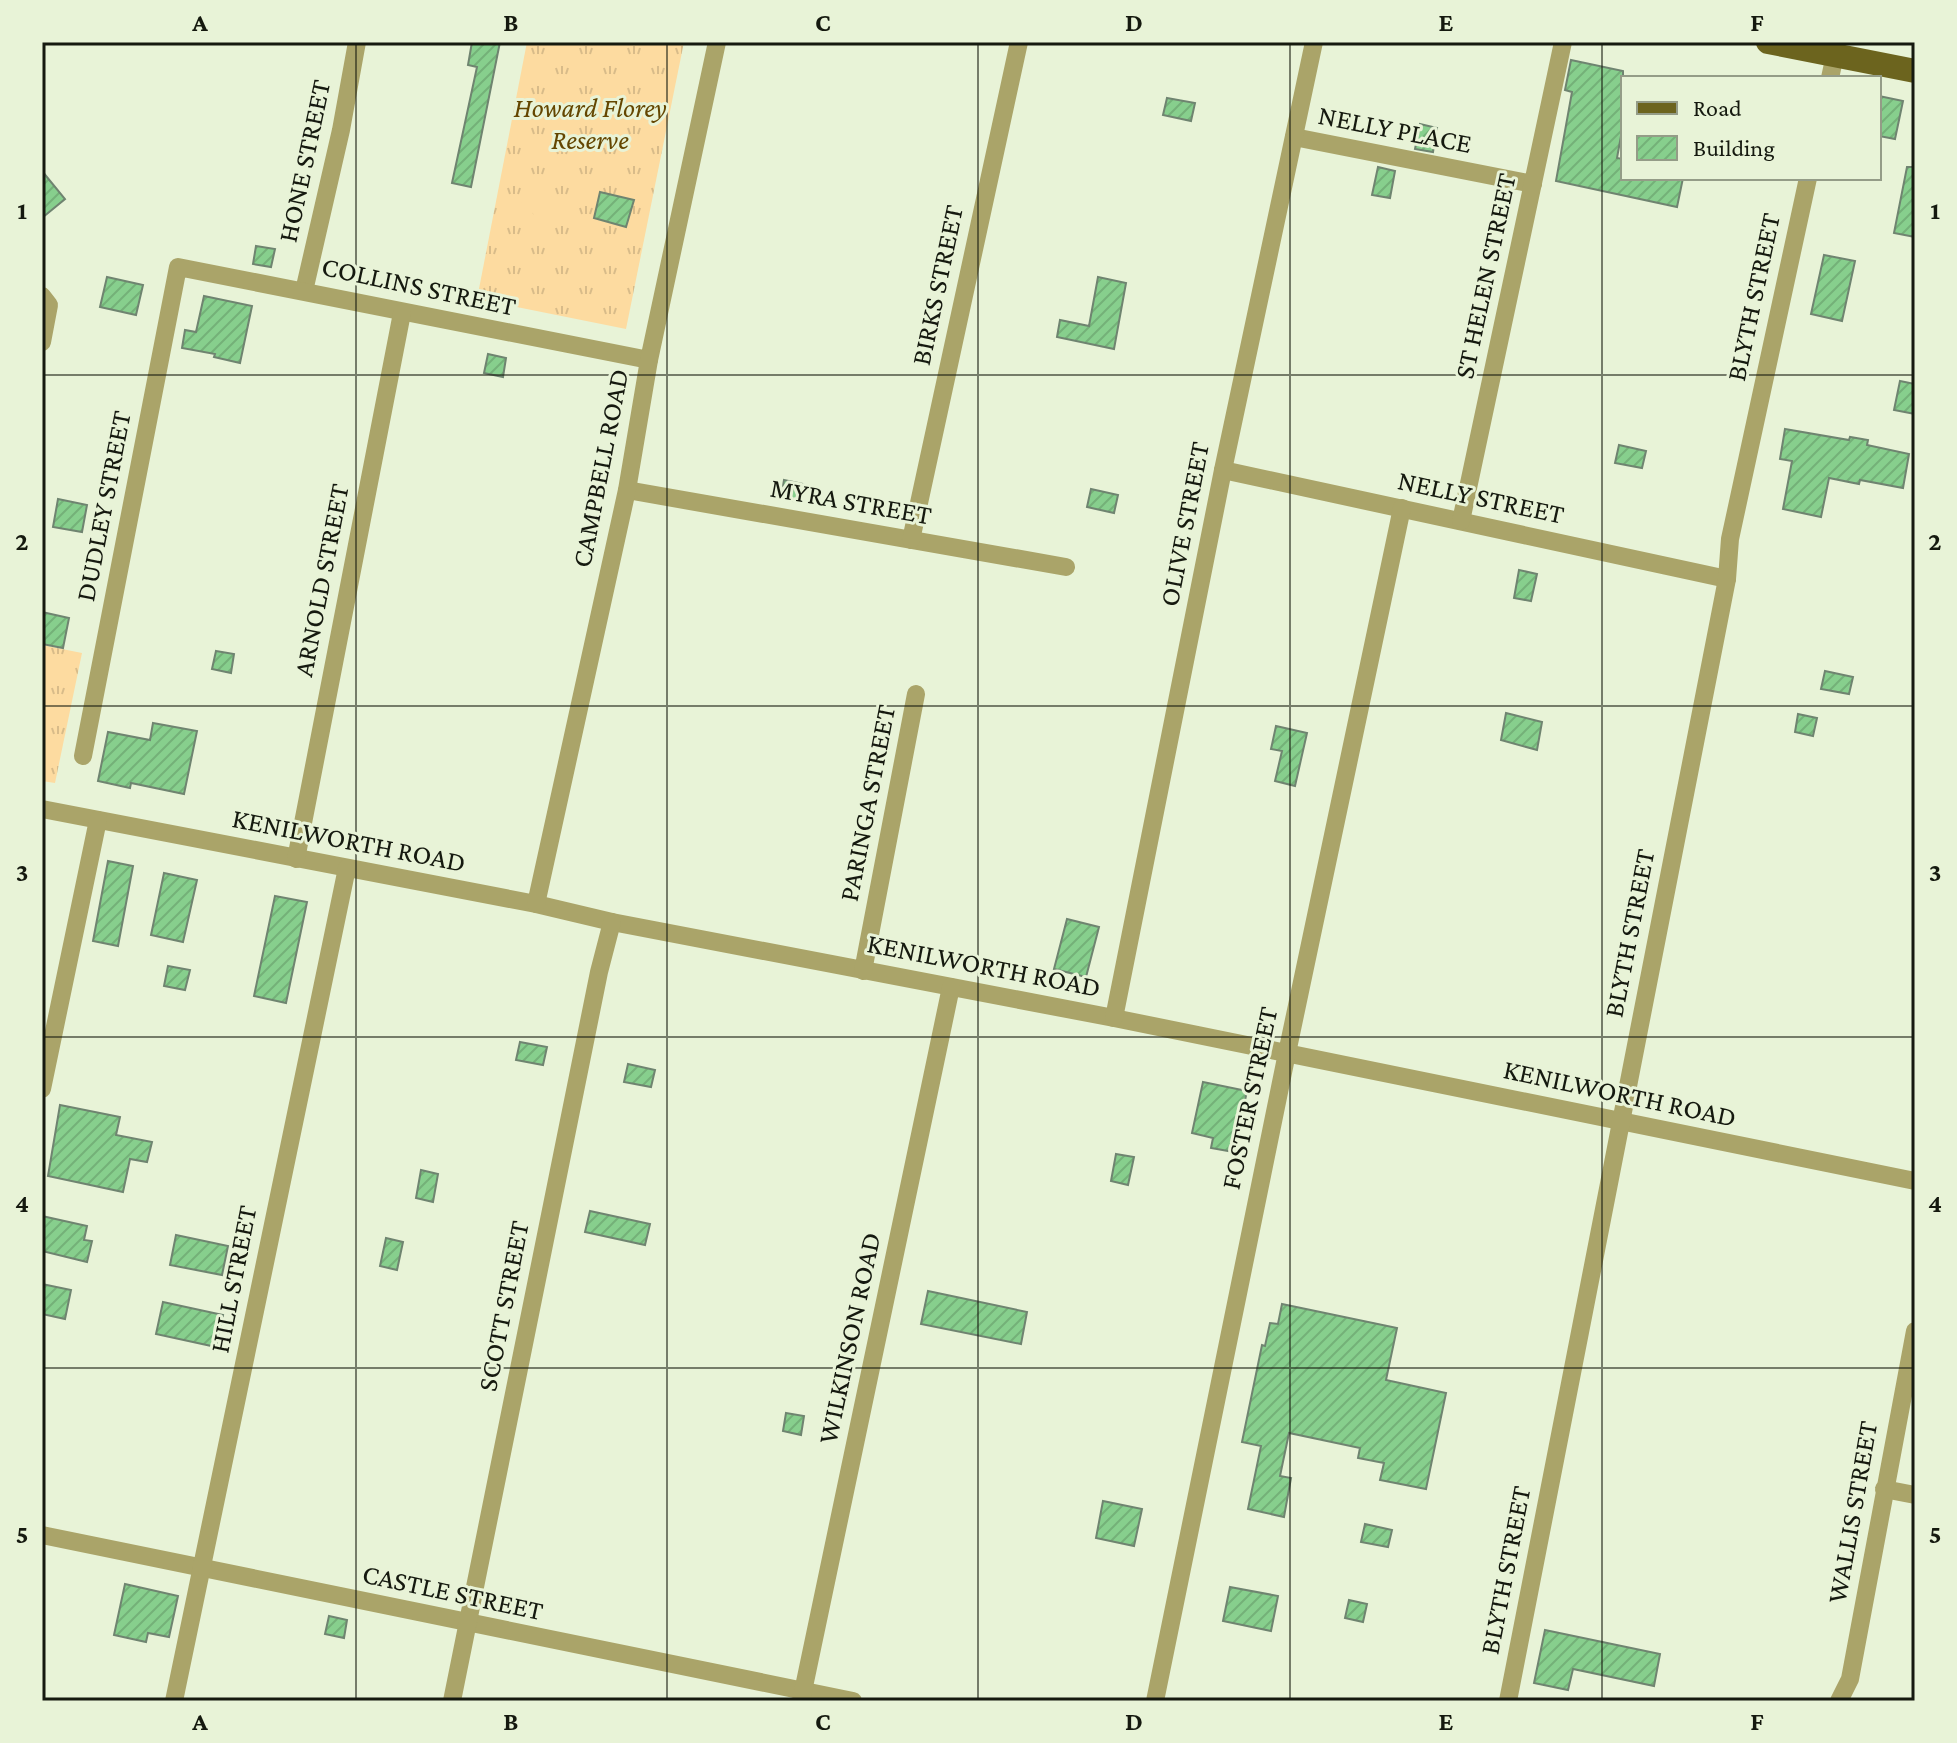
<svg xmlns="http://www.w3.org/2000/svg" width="1957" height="1743" viewBox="0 0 1957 1743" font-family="'Crimson Pro',serif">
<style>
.grass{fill:url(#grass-tufts)}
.garden{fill:#fddba0}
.building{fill:url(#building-hatch);stroke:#6f8470;stroke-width:2}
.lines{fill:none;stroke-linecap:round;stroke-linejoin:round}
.street{stroke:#aaa469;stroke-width:18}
.primary{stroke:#6c641e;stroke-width:24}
.grid{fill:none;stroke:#15190f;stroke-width:2;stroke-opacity:0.55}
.labels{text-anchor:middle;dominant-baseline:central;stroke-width:6;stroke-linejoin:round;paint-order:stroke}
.park-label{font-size:28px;font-style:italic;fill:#644600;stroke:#e8f3d7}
.street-label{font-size:28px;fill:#15190f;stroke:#e8f3d7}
.neatline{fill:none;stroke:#15190f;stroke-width:3}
.grid-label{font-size:26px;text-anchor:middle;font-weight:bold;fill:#15190f}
</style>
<defs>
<pattern id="grass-tufts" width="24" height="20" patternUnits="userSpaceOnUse" patternTransform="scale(2)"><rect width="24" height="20" fill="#fddba0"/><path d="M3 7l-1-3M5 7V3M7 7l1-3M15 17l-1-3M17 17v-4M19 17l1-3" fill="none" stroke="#d8bb89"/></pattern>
<pattern id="building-hatch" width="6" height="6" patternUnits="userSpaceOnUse" patternTransform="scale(2)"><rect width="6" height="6" fill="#87cf8d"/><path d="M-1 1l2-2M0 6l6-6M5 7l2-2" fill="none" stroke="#74b178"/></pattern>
</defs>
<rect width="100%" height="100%" fill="#e8f3d7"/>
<g class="grass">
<path d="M527,42h157l-58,287 -149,-30z"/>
<path d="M42,645l40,8 -27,130 -13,-2z"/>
</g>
<path class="garden" d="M537,184l29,25 -17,19 -28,-25z"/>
<g class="building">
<path d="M472,42h28l-29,145 -19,-4 25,-116 -9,-2z"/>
<path d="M1571,60l52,11v54l-6,33 6,1v19h60l-6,29 -121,-26 16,-89 -7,-2z"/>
<path d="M1879,96l24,5 -8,38 -16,-3z"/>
<path d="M1167,98l28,5 -4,18 -28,-6z"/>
<path d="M1420,124l17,4 -4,24 -18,-3z"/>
<path d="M1378,167l17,4 -5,27 -18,-3z"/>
<path d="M1907,167h8v70l-21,-4z"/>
<path d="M42,171l23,28 -23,19z"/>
<path d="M600,192l34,8 -8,27 -32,-9z"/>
<path d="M256,246l19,3 -4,18 -18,-3z"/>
<path d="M1824,255l31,6 -13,60 -31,-7z"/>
<path d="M107,277l36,8 -7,30 -36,-8z"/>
<path d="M1098,277l28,6 -12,66 -57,-12 3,-17 29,6z"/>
<path d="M204,296l48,10 -12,57 -26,-6 1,-3 -33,-6 3,-18 11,2z"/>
<path d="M488,354l18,4 -3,19 -19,-4z"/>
<path d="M1900,381l15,3v30l-21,-4z"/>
<path d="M1785,429l64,11 1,-3 18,3 -1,5 42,9 -6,34 -43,-8 -1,4 -30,-6 -8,39 -38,-8 9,-48 -12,-2z"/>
<path d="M1619,445l27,6 -4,17 -27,-5z"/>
<path d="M784,480l19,4 -4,18 -18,-3z"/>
<path d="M1091,489l27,6 -4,18 -27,-6z"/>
<path d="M58,499l29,6 -5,27 -29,-5z"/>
<path d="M1519,570l18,4 -6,27 -17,-3z"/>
<path d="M42,612l27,6 -6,30 -21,-4z"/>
<path d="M216,651l18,3 -3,19 -19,-4z"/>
<path d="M1825,671l28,6 -4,17 -28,-5z"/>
<path d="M1506,713l36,9 -5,28 -36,-10z"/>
<path d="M1798,714l19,4 -4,18 -18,-4z"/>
<path d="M153,723l44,8 -13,63 -53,-11 -1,5 -32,-7 10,-49 42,8z"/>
<path d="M1276,726l31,7 -12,53 -20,-5 7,-30 -11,-2z"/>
<path d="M108,861l25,5 -15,80 -25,-5z"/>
<path d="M164,873l33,7 -14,62 -32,-7z"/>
<path d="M275,896l32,6 -21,101 -32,-7z"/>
<path d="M1067,919l32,8 -13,50 -32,-8z"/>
<path d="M168,966l22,4 -5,20 -21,-4z"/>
<path d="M520,1042l27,5 -4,18 -27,-5z"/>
<path d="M628,1064l27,6 -4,17 -27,-5z"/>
<path d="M1203,1082l44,9 -13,61 -23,-4 2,-10 -21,-5z"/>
<path d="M60,1105l60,12 -4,18 36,7 -5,20 -17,-3 -7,33 -75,-16z"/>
<path d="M1116,1154l18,3 -6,28 -17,-4z"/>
<path d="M421,1170l17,4 -5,28 -17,-4z"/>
<path d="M590,1211l60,13 -5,21 -60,-13z"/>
<path d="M42,1216l45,10 -3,14 8,1 -5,21 -45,-11z"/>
<path d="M176,1235l52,11 -6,29 -52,-10z"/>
<path d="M386,1238l17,4 -6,28 -17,-4z"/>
<path d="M42,1284l29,6 -6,29 -23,-5z"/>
<path d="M928,1291l99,21 -6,32 -100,-20z"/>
<path d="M163,1302l60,13 -7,32 -60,-13z"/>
<path d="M1282,1304l115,24 -11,52 60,13 -20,96 -46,-9 4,-17 -26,-5 2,-10 -71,-15 -9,43 11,2 -7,39 -36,-8 13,-63 -19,-4 20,-97 3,1 5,-23 8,1z"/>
<path d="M786,1413l18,3 -3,19 -18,-4z"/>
<path d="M1103,1501l39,8 -8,37 -38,-8z"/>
<path d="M1365,1524l27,6 -4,17 -27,-5z"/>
<path d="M125,1584l53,12 -9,41 -21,-4 -2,9 -32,-7z"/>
<path d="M1230,1587l48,9 -7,35 -48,-10z"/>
<path d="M1349,1600l18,4 -4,18 -18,-4z"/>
<path d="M329,1616l18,4 -3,18 -19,-4z"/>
<path d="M1545,1630l115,24 -6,32 -81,-17 -5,21 -34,-7z"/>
</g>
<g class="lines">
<g class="street">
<path d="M1830,78l5,-23"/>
<path d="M1294,137l239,47"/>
<path d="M304,291l37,-161 16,-88"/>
<path d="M42,296l7,9 -7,37"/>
<path d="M1223,470l504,109"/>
<path d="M627,490l439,77"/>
<path d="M1461,521l102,-479"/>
<path d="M911,540l108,-498"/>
<path d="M83,756l95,-489 471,93"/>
<path d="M42,809l494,95 76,18 502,96 801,163"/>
<path d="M296,859l106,-546"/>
<path d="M536,904l91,-414 22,-130 68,-318"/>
<path d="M863,971l53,-277"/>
<path d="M1114,1018l109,-548 91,-428"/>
<path d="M42,1089l56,-269"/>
<path d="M1884,1489l31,6"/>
<path d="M42,1535l811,166"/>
<path d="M174,1701l173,-833"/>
<path d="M452,1701l147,-729 13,-50"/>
<path d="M801,1701l150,-714"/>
<path d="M1155,1701l132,-648 115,-545"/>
<path d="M1508,1701l219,-1122 3,-40 78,-361"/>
<path d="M1839,1701l11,-22 65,-348"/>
</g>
<path class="primary" d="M1768,42l147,29"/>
</g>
<path class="grid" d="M356,42v1659M667,42v1659M978,42v1659M1290,42v1659M1602,42v1659M42,375h1873M42,706h1873M42,1037h1873M42,1368h1873"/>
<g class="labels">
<g class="park-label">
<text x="590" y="107">Howard Florey<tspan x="590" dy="32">Reserve</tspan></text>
</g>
<g class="street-label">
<text transform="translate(1395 129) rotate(11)">NELLY PLACE</text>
<text transform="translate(304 161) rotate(-78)">HONE STREET</text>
<text transform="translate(1485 276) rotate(-78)">ST HELEN STREET</text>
<text transform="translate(937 285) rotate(-78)">BIRKS STREET</text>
<text transform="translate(419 286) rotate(12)">COLLINS STREET</text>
<text transform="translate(1753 297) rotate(-78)">BLYTH STREET</text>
<text transform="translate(600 468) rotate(-79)">CAMPBELL ROAD</text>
<text transform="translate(1481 497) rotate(12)">NELLY STREET</text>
<text transform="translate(851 501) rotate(10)">MYRA STREET</text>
<text transform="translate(103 506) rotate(-79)">DUDLEY STREET</text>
<text transform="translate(1184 524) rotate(-79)">OLIVE STREET</text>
<text transform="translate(321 580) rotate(-79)">ARNOLD STREET</text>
<text transform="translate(867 803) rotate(-79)">PARINGA STREET</text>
<text transform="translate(349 840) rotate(11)">KENILWORTH ROAD</text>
<text transform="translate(1629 933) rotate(-79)">BLYTH STREET</text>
<text transform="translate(984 965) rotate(11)">KENILWORTH ROAD</text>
<text transform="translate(1620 1093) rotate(12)">KENILWORTH ROAD</text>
<text transform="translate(1249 1098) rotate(-78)">FOSTER STREET</text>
<text transform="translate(233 1279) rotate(-79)">HILL STREET</text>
<text transform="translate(503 1306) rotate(-79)">SCOTT STREET</text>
<text transform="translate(849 1338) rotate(-78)">WILKINSON ROAD</text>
<text transform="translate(1852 1512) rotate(-80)">WALLIS STREET</text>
<text transform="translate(1505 1570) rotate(-79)">BLYTH STREET</text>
<text transform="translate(453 1592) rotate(12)">CASTLE STREET</text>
</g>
</g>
<rect width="1957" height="1743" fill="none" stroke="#e8f3d7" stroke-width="88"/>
<rect x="1621" y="76" width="260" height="104" fill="#e8f3d7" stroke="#949c87" stroke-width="2"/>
<rect x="1637" y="102" width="40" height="12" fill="#6c641e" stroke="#949c87" stroke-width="2"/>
<text x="1693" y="116" font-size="24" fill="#15190f">Road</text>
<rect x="1637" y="136" width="40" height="24" fill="url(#building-hatch)" stroke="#949c87" stroke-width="2"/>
<text x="1693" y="156" font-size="24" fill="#15190f">Building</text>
<rect x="44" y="44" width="1869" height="1655" class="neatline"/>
<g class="grid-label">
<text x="200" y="31">A</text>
<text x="511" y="31">B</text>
<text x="823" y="31">C</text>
<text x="1134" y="31">D</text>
<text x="1446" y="31">E</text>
<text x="1757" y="31">F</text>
<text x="22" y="219">1</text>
<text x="1935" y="219">1</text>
<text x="22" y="550">2</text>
<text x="1935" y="550">2</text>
<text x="22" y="881">3</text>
<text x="1935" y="881">3</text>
<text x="22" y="1212">4</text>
<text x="1935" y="1212">4</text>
<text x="22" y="1543">5</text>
<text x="1935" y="1543">5</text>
<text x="200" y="1730">A</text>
<text x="511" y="1730">B</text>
<text x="823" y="1730">C</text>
<text x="1134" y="1730">D</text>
<text x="1446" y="1730">E</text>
<text x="1757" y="1730">F</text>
</g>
</svg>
